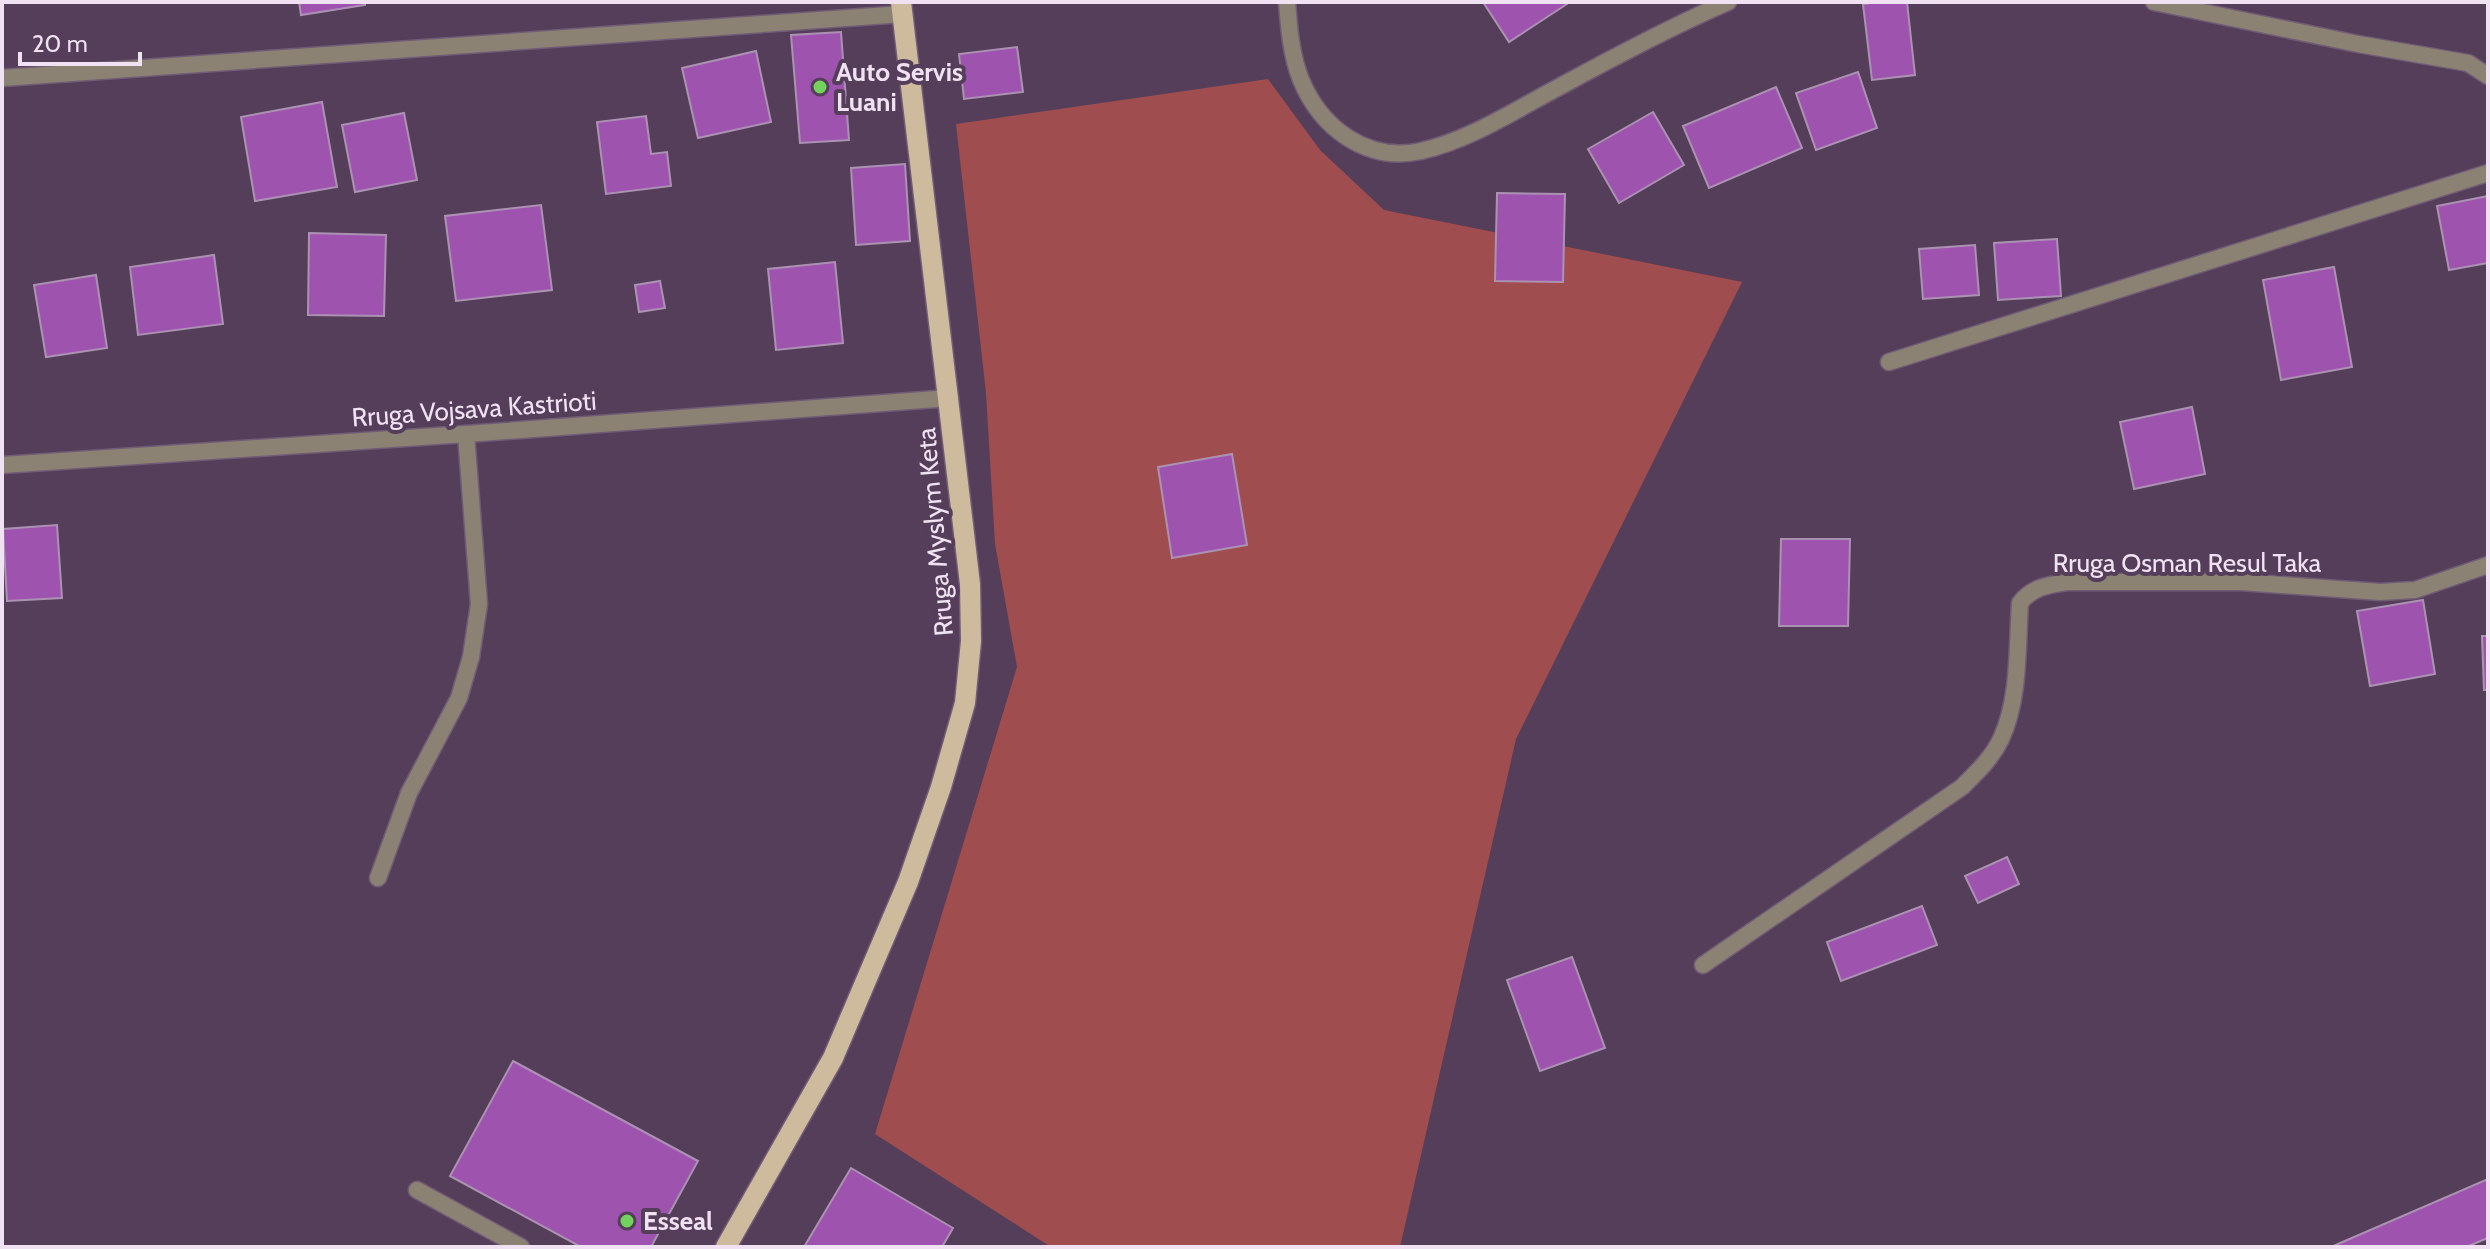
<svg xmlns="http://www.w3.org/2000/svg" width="2490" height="1249" viewBox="0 0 2490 1249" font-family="Cabin,sans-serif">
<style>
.green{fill:#a04d4f}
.building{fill:#9e53af;stroke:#ac92b2;stroke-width:2}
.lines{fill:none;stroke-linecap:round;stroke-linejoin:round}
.service-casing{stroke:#715c76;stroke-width:19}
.minor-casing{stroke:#715c76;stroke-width:19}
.primary-casing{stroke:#715c76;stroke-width:23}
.service{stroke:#8c8273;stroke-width:16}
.minor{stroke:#8c8273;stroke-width:16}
.primary{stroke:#cebb9d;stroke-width:20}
.poi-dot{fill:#73d25d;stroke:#553e5a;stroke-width:3}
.labels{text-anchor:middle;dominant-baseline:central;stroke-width:8;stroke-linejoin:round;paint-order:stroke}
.poi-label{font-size:26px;font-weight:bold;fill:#f0e2f3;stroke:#553e5a;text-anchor:start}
.street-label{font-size:26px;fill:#f0e2f3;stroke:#553e5a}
</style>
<rect width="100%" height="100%" fill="#553e5a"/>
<path class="green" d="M1268,79l52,71 64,60 358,72 -226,457 -116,508h-349l-176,-113 142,-467 -22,-123 -9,-151 -30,-269z"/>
<g class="building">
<path d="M299,2h66v3l-64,10z"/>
<path d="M1483,2h83l1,2 -58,38z"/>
<path d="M1878,2h29l8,73 -43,5 -9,-76z"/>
<path d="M841,32l8,108 -49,3 -9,-108z"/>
<path d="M1017,47l6,45 -59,7 -5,-45z"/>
<path d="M756,51l15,71 -73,16 -16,-70z"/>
<path d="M1858,72l19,56 -61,22 -20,-57z"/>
<path d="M1776,87l26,61 -93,40 -26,-62z"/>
<path d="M322,102l15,85 -82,14 -14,-84z"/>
<path d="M1653,112l31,53 -65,38 -31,-54z"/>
<path d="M404,113l13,67 -62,12 -13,-67z"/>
<path d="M646,116l5,38 16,-2 4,34 -65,8 -9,-72z"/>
<path d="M905,164l5,77 -54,4 -5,-77z"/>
<path d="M1497,193l68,1 -2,88 -68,-1z"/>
<path d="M2488,196v67l-39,7 -12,-64z"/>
<path d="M541,205l11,85 -96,11 -11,-85z"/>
<path d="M309,233l77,2 -2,81 -76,-1z"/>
<path d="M2057,239l4,57 -63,4 -4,-57z"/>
<path d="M1975,245l4,50 -56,4 -4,-50z"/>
<path d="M214,255l9,69 -85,11 -8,-68z"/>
<path d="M835,262l8,81 -67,7 -8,-81z"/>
<path d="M2334,267l18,100 -71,13 -18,-100z"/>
<path d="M96,275l11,73 -61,9 -12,-72z"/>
<path d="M660,281l5,27 -26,4 -4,-27z"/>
<path d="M2192,407l13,67 -71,15 -14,-67z"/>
<path d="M1232,454l15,91 -75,13 -14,-91z"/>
<path d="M57,525l5,73 -55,3 -4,-72z"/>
<path d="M1781,539h69l-2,87h-69z"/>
<path d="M2423,600l12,74 -65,12 -13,-75z"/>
<path d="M2482,636h6v54h-4z"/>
<path d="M2007,857l12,27 -41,19 -13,-27z"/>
<path d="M1922,906l15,39 -96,36 -14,-39z"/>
<path d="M1572,957l33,91 -65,23 -33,-91z"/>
<path d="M513,1061l185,100 -47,86h-70l-131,-71z"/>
<path d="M851,1168l102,60 -11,19h-138z"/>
<path d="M2488,1179v59l-22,9h-135z"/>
</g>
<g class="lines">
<g class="service-casing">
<g id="service">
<path d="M378,878l31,-85 50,-95 12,-41"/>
<path d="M417,1190l104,57"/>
</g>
</g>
<g class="minor-casing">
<g id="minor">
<path d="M1287,2c2,26 4,53 14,78 20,48 66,83 120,71 49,-11 94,-41 138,-64 55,-30 111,-60 169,-85"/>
<path d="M2154,2l204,42 110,19 20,13"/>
<path d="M2,78l901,-64"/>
<path d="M1889,362l599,-189"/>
<path d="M466,434l13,170 -8,53"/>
<path d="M2,465l464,-31 484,-36"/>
<path d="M1703,965l259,-178c15,-15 30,-29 39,-48 19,-41 16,-93 19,-136 12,-16 28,-18 47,-21h174l139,10 35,-2 73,-25"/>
</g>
</g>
<g class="primary-casing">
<path id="primary" d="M726,1247l107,-189 75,-176 33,-95 24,-84 6,-62 -1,-57 -69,-582"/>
</g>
<use href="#service" class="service"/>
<use href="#minor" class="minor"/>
<use href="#primary" class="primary"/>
</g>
<g class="poi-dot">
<circle cx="820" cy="87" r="8"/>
<circle cx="627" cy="1221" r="8"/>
</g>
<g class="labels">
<g class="poi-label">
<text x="836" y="72">Auto Servis<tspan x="836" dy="30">Luani</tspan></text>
<text x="643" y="1221">Esseal</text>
</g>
<g class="street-label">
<text transform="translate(474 409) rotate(-4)">Rruga Vojsava Kastrioti</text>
<text transform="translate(935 532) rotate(-95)">Rruga Myslym Keta</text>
<text x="2187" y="563">Rruga Osman Resul Taka</text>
</g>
</g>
<rect width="2490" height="1249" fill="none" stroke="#f0e2f3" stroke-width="8"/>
<path d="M20 52v12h120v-12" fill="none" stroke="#f0e2f3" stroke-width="4"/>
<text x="32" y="52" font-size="24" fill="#f0e2f3" stroke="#553e5a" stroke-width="6" paint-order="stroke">20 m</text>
</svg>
